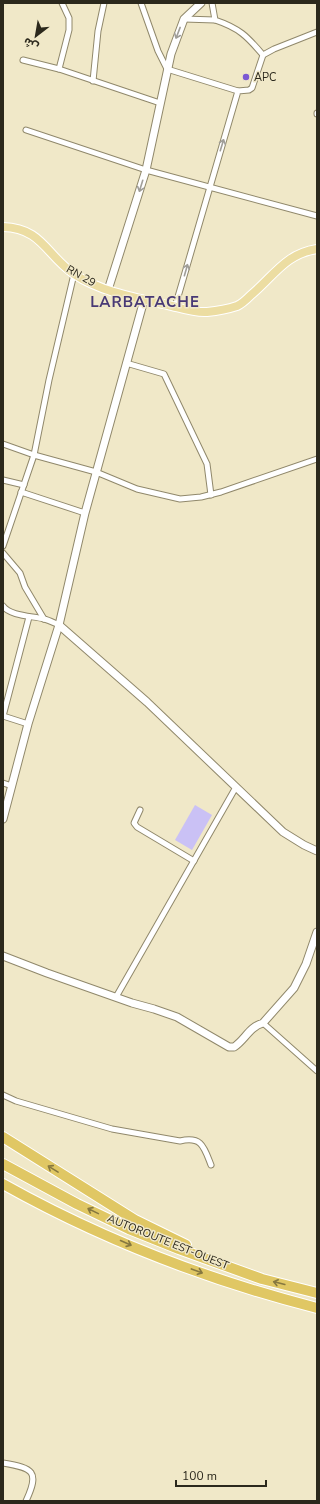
<svg xmlns="http://www.w3.org/2000/svg" width="320" height="1504" viewBox="0 0 320 1504" font-family="'Nunito Sans','Noto Sans Arabic',sans-serif">
<style>
.green{fill:#cac1f5}
.lines{fill:none;stroke-linecap:round;stroke-linejoin:round}
.minor-casing{stroke:#90886b;stroke-width:7}
.tertiary-casing{stroke:#90886b;stroke-width:9}
.secondary-casing{stroke:#90886b;stroke-width:9}
.primary-casing{stroke:#fff;stroke-width:10}
.motorway-casing{stroke:#fff;stroke-width:12}
.minor{stroke:#fff;stroke-width:5}
.tertiary{stroke:#fff;stroke-width:7}
.secondary{stroke:#fff;stroke-width:7}
.primary{stroke:#ecdda2;stroke-width:8}
.motorway{stroke:#e0c764;stroke-width:10}
.oneway{stroke:#a09e99}
.oneway2{stroke:#867840}
.poi-dot{fill:#7c59d3;stroke:#f0e8c8;stroke-width:1.5}
.labels{text-anchor:middle;dominant-baseline:central;stroke-width:3;stroke-linejoin:round;paint-order:stroke}
.poi-label{font-size:11px;fill:#2b281c;stroke:#f0e8c8;text-anchor:start}
.street-label{font-size:11px;fill:#2b281c;stroke:#f0e8c8}
.district-label{font-size:15px;font-weight:bold;letter-spacing:1px;fill:#483975;stroke:#f0e8c8}
</style>
<rect width="100%" height="100%" fill="#f0e8c8"/>
<path class="green" d="M195,805l17,10 -20,35 -17,-10z"/>
<g class="lines">
<g class="minor-casing">
<g id="minor">
<path d="M141,3l17,48 9,18 71,22"/>
<path d="M212,3l3,17c24,8 32,16 48,35"/>
<path d="M184,19l31,1"/>
<path d="M23,60l36,9 101,34"/>
<path d="M59,69l10,-39v-12l-7,-15"/>
<path d="M93,81l5,-50 6,-28"/>
<path d="M317,113v1"/>
<path d="M26,130l120,40 171,46"/>
<path d="M175,307l63,-216 11,-1 3,-2 11,-33 11,-6 43,-17"/>
<path d="M126,363l38,11 43,90 4,31"/>
<path d="M3,444l31,11 62,17 41,17 43,10 21,-2 20,-5 96,-33"/>
<path d="M3,480l21,5"/>
<path d="M21,492l64,21"/>
<path d="M3,546l31,-91 15,-75 25,-106"/>
<path d="M3,553l17,20 5,14 19,32"/>
<path d="M3,606c7,10 30,10 41,13 5,1 10,4 15,6"/>
<path d="M3,716l26,-99"/>
<path d="M3,716l25,8"/>
<path d="M3,783l9,3"/>
<path d="M140,810l-6,13 3,4 57,34"/>
<path d="M116,997l120,-210"/>
<path d="M263,1023l54,48"/>
<path d="M3,1095l13,6 96,28 68,12c22,-5 24,6 31,24"/>
<path d="M3,1463c30,5 37,8 23,38"/>
</g>
</g>
<g class="tertiary-casing">
<g id="tertiary">
<path d="M59,625l88,77 136,130 21,13 13,6"/>
<path d="M3,956l44,17 85,30 22,6 23,8 52,30h5c11,-7 15,-20 29,-24l31,-35 12,-24 11,-32"/>
</g>
</g>
<g class="secondary-casing">
<g id="secondary">
<path d="M108,290l38,-120 25,-116 13,-35 17,-16"/>
<path d="M3,819l25,-95 31,-99 26,-112 59,-213"/>
</g>
</g>
<g class="primary-casing">
<path id="primary" d="M3,227c39,1 43,28 71,47 27,18 62,24 94,31 13,3 26,8 39,7 10,-1 21,-3 30,-6 5,-2 10,-7 14,-11 23,-19 34,-41 66,-46"/>
</g>
<g class="motorway-casing">
<g id="motorway">
<path d="M3,1137l132,83 51,25"/>
<path d="M3,1164l74,40 52,25 50,20 83,30 55,14"/>
<path d="M3,1184c98,55 205,96 314,124"/>
</g>
</g>
<use href="#minor" class="minor"/>
<use href="#tertiary" class="tertiary"/>
<use href="#secondary" class="secondary"/>
<use href="#primary" class="primary"/>
<use href="#motorway" class="motorway"/>
</g>
<defs><path id="oneway-shaft" d="M-6 0H5M1.5-3L5.5 0L1.5 3" fill="none" stroke-width="1.6" stroke-linecap="round" stroke-linejoin="round"/></defs>
<g class="oneway">
<use href="#oneway-shaft" transform="translate(178 33) rotate(111)"/>
<use href="#oneway-shaft" transform="translate(222 145) rotate(-73)"/>
<use href="#oneway-shaft" transform="translate(141 186) rotate(107)"/>
<use href="#oneway-shaft" transform="translate(186 270) rotate(-74)"/>
</g>
<g class="oneway2">
<use href="#oneway-shaft" transform="translate(53 1169) rotate(-148)"/>
<use href="#oneway-shaft" transform="translate(93 1211) rotate(-154)"/>
<use href="#oneway-shaft" transform="translate(126 1243) rotate(24)"/>
<use href="#oneway-shaft" transform="translate(197 1271) rotate(20)"/>
<use href="#oneway-shaft" transform="translate(279 1283) rotate(-166)"/>
</g>
<circle class="poi-dot" cx="246" cy="77" r="4"/>
<g class="labels">
<g class="poi-label">
<text x="254" y="77">APC</text>
</g>
<g class="street-label">
<text transform="translate(81 276) rotate(30)">RN 29</text>
<text transform="translate(168 1242) rotate(22)">AUTOROUTE EST-OUEST</text>
</g>
<g class="district-label">
<text x="145" y="302">LARBATACHE</text>
</g>
</g>
<rect width="320" height="1504" fill="none" stroke="#2b281c" stroke-width="8"/>
<g transform="translate(36 36) rotate(211)" stroke="#f0e8c8" stroke-width="3" paint-order="stroke">
<path d="M0-3L7 15L0 10L-7 15Z" fill="#2b281c"/>
<text y="-6" font-size="11" font-weight="bold" text-anchor="middle" fill="#2b281c">ش</text>
</g>
<path d="M176 1480v6h90v-6" fill="none" stroke="#2b281c" stroke-width="2"/>
<text x="182" y="1480" font-size="12" fill="#2b281c" stroke="#f0e8c8" stroke-width="3" paint-order="stroke">100 m</text>
</svg>
